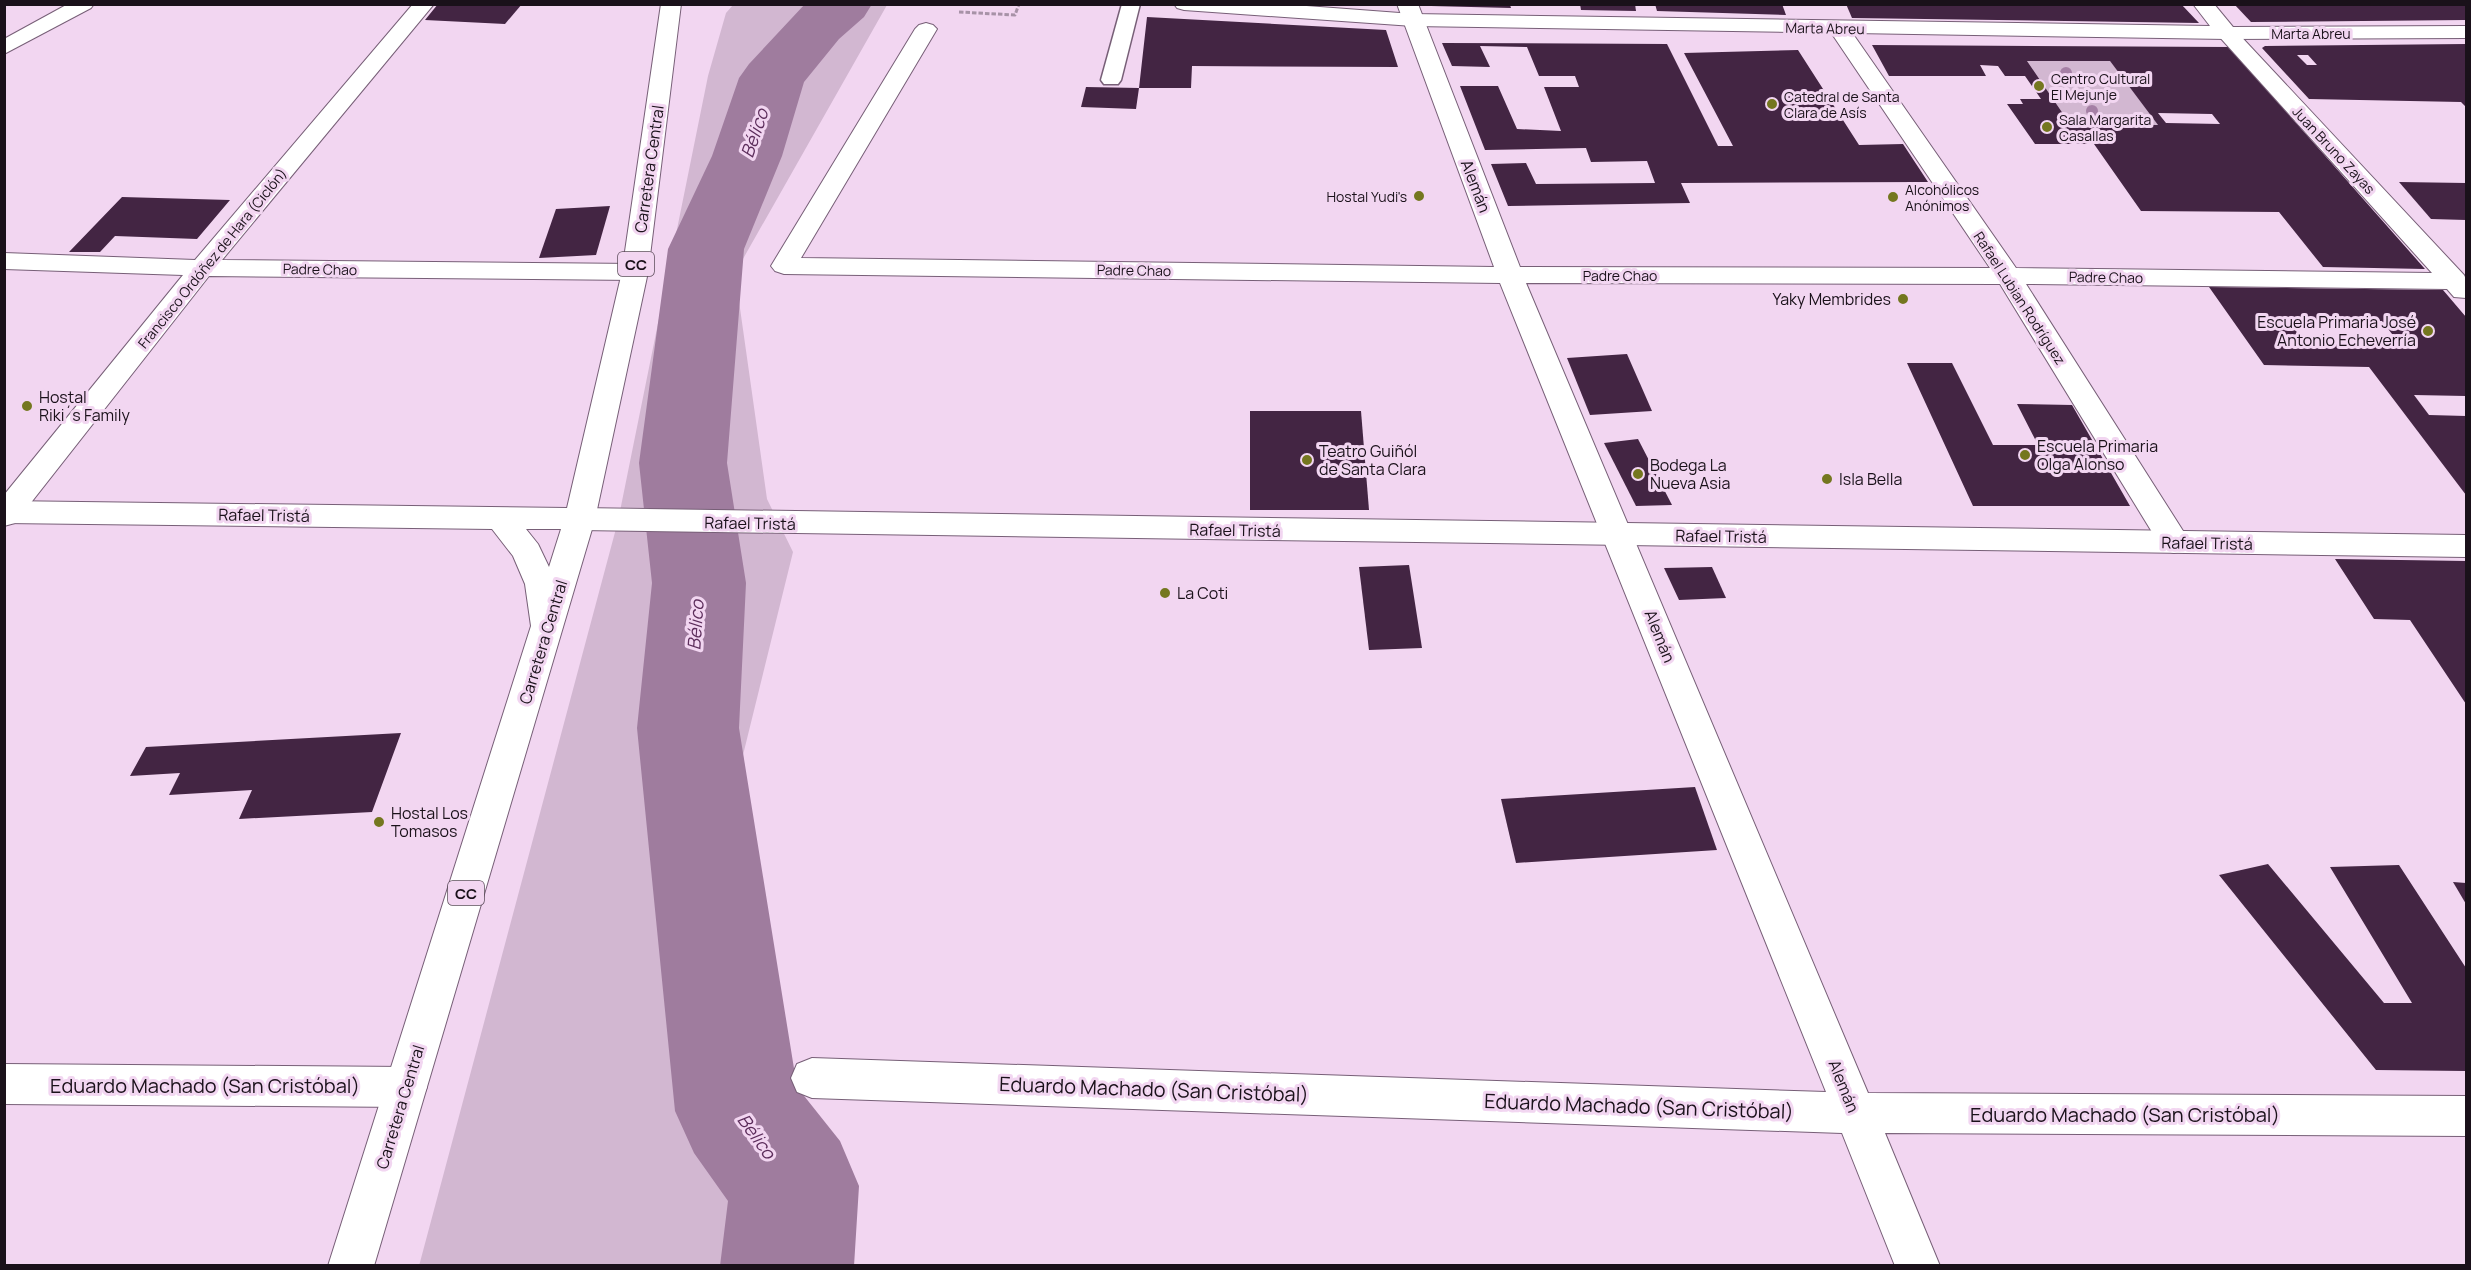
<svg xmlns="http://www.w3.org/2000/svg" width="2471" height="1270" viewBox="0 0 2471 1270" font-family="Manrope,sans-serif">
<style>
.green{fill:#d2b7d1}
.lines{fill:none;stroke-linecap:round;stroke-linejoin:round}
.river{fill:#9f7c9e;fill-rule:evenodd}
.building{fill:#432543;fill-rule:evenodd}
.lane-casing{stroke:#775f77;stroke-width:3}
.street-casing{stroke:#775f77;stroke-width:2}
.secondary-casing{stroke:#775f77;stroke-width:2}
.primary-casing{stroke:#775f77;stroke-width:2}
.path{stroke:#a792a7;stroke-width:3;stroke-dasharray:4.5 2;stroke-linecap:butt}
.lane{fill:#fff;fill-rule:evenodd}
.street{fill:#fff;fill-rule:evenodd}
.secondary{fill:#fff;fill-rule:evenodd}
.primary{fill:#fff;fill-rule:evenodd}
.tree{fill:#a57fa5}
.poi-dot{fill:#74771f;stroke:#f2d6f1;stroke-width:2}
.labels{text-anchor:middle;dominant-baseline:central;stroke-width:6;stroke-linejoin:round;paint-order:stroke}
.far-street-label{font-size:14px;fill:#1a111a;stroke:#f2d6f1}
.far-poi-label{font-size:14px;fill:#1a111a;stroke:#f2d6f1;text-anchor:start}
.shield{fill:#f2d6f1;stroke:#5b4c5a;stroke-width:1.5}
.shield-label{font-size:15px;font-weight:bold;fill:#1a111a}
.street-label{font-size:16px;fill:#1a111a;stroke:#f2d6f1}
.poi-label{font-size:16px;fill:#1a111a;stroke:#f2d6f1;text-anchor:start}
.water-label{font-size:18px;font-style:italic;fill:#5c2d5b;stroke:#f2d6f1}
.near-street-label{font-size:20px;fill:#1a111a;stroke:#f2d6f1}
</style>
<rect width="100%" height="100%" fill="#f2d6f1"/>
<g class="green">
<path d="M733,5h154l-152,268 32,226 26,53 -50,203 70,510 -394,1 199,-745 90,-445 18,-63z"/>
<path d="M2027,61h83l48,64 -88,-1z"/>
</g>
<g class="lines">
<path class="river" d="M805,4h67l-8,13 -25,22 -35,43 -22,74 -38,93 -17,214 19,120 -7,145 58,359 43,54 19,45 -5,80h-134l8,-65 -34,-48 -19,-42 -38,-383 15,-145 -13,-120 29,-214 44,-93 27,-78 10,-14z"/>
</g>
<g class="building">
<path d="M438,4h84l-17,20 -80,-4z"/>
<path d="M1580,4h55l1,7 -55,-1z"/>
<path d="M1655,4h127l4,11 -129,-4z"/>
<path d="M1846,4h335l18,19 -347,-5z"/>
<path d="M2234,4h232v16l-215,2z"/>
<path d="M1431,5h79l1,3 -80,-2z"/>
<path d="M1147,17l239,13 12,37 -206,-1 -1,22h-52l-3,21 -55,-2 5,-20 53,1z"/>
<path d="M1442,43l225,1 51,102h15l-49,-93 114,-3 61,95 44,-1 25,38 -247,1 9,20 -182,3 -17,-42 35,-1 10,21 119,-1 -8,-22 -56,1 -5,-14 -101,2 -25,-64h38l19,43 44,2 -17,-44h35l-4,-11h-36l-12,-29 -47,-1 10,21 -38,-1z"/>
<path d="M2466,44v63l-5,-5 -152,-3 -47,-51 3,-2zM2297,55h11l9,10h-10z"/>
<path d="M1872,45l357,2 196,222 -102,-2 -44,-55 -138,-1 -47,-67h-59l-28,-40h16l-3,-5h21l-16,-23h-20l-7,-10 -18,-1 6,11h-97zM2027,61h83l48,64 -88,-1zM2158,113l54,1 8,10 -54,-1z"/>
<path d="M2399,182l67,1v37l-35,-1z"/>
<path d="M122,197l108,3 -33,39 -82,-3 -15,16h-31z"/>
<path d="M610,206l-14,49 -57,3 17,-49z"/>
<path d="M2209,287l234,3 23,27v79l-52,-1 15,20 37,1v79l-97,-128 -105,-2zM2288,320l94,1 17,22 -95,-1z"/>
<path d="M1627,354l25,57 -62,4 -23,-57z"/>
<path d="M1907,363h45l41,82h45l-21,-41 55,1 58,101h-157z"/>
<path d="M1250,411h111l8,99h-119z"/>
<path d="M1638,439l34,66 -36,1 -32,-63z"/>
<path d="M2335,559l131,2v143l-56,-84 -36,-1z"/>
<path d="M1409,565l13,83 -53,2 -10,-83z"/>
<path d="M1712,567l14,31 -47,2 -15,-32z"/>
<path d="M401,733l-29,79 -133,7 13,-29 -83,5 11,-22 -50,3 16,-29z"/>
<path d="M1695,787l22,63 -201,13 -15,-64z"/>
<path d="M2268,864l116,139h28l-82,-136 69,-2 67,103v103l-90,-1 -157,-195z"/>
<path d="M2453,882l13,1v21z"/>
</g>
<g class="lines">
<g class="lane-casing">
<path id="lane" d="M1122,4h18l-19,76 -3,4h-14l-3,-4z"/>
</g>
<g class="street-casing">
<g id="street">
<path d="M413,4h21l-212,256 413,4 9,3 4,5 -4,5 -9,3 -426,-4 -194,247 -11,3v-31l179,-220 -179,-6v-16l191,7z"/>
<path d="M1397,4h21l102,263 470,1 -162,-240 4,-4 7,-2 7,2 170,244 416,5 -216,-240 4,-4 7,-2 7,2 230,246 2,4v19l-12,-1 -7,-8 -421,-5 159,250 5,8 -5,8 -11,3 -11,-3 -163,-266 -474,-1 342,810 598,3v40l-581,-3 55,133h-45l-53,-133 -1030,-35 -15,-6 -6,-14 6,-14 15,-6 1014,34 -326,-809 -716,-9 -9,-3 -4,-5 144,-237 4,-4 7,-2 7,2 4,4 -136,229 693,9z"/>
<path d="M4,1064l402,3 15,6 6,14 -6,14 -15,6 -402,-3z"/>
</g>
</g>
<g class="secondary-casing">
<g id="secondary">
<path d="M68,4h26l-3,4 -87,46v-15z"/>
<path d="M1174,4h106l133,10 797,12 -17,-22h21l19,23 233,-1v12l-239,1 -814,-13 -229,-16 -7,-2z"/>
<path d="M580,508l1886,27v22l-1886,-27 -11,-3 -4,-8 4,-8z"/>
</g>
</g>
<g class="primary-casing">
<path id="primary" d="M661,4h20l-33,268 -53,247 -221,747h-46l203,-640 -6,-42 -12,-28 -21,-27 -488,-6v-22l563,7 55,-236zM526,529h35l-12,38 -11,-23z"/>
</g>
<path class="path" d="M959,12l56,3 4,-11"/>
<use href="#lane" class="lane"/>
<use href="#street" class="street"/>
<use href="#secondary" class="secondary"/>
<use href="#primary" class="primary"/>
</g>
<g class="tree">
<circle cx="2066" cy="73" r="6"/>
<circle cx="2092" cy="111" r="6"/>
</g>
<g class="poi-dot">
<circle cx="2039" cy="86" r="6"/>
<circle cx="1772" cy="104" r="6"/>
<circle cx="2047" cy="127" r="6"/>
<circle cx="1419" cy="196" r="6"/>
<circle cx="1893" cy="197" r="6"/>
<circle cx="1903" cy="299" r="6"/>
<circle cx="2428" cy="331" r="6"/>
<circle cx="27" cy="406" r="6"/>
<circle cx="2025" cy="455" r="6"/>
<circle cx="1307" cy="460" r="6"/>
<circle cx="1638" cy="474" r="6"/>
<circle cx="1827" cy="479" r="6"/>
<circle cx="1165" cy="593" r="6"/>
<circle cx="379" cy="822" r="6"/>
</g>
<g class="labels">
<g class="far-street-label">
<text transform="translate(1825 28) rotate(1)">Marta Abreu</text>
<text x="2311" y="33">Marta Abreu</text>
<text transform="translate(2334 150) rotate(47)">Juan Bruno Zayas</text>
<text transform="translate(212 258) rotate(-51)">Francisco Ordóñez de Hara (Ciclón)</text>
<text transform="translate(320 269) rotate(1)">Padre Chao</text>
<text transform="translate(1134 270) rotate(1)">Padre Chao</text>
<text x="1620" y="275">Padre Chao</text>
<text transform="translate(2106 277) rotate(1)">Padre Chao</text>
<text transform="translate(2020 298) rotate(57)">Rafael Lubian Rodríguez</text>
</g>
<g class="far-poi-label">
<text x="2051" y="78">Centro Cultural<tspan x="2051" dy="16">El Mejunje</tspan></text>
<text x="1784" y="96">Catedral de Santa<tspan x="1784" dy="16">Clara de Asís</tspan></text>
<text x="2059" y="119">Sala Margarita<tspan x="2059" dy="16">Casallas</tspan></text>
<text x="1905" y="189">Alcohólicos<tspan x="1905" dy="16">Anónimos</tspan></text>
<text x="1407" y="196" text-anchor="end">Hostal Yudi's</text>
</g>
<g class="shield">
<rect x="618" y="252" width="36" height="24" rx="4.5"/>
<rect x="448" y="881" width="36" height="24" rx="4.5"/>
</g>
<g class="shield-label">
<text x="636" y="264">CC</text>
<text x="466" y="893">CC</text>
</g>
<g class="street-label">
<text transform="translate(649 169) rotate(-82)">Carretera Central</text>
<text transform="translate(1476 186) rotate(69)">Alemán</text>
<text transform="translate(264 515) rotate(1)">Rafael Tristá</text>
<text transform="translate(750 523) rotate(1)">Rafael Tristá</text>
<text transform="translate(1235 530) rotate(1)">Rafael Tristá</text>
<text transform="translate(1721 536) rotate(1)">Rafael Tristá</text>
<text transform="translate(2207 543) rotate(1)">Rafael Tristá</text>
<text transform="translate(1660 636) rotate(68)">Alemán</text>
<text transform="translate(543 642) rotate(-73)">Carretera Central</text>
<text transform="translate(1844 1086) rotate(68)">Alemán</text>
<text transform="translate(400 1107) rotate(-73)">Carretera Central</text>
</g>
<g class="poi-label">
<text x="1891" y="299" text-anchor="end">Yaky Membrides</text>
<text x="2416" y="322" text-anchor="end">Escuela Primaria José<tspan x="2416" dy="18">Antonio Echeverría</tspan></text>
<text x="39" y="397">Hostal<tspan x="39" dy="18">Riki´s Family</tspan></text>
<text x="2037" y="446">Escuela Primaria<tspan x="2037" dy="18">Olga Alonso</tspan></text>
<text x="1319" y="451">Teatro Guiñól<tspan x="1319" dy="18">de Santa Clara</tspan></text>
<text x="1650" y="465">Bodega La<tspan x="1650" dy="18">Nueva Asia</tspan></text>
<text x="1839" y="479">Isla Bella</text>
<text x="1177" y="593">La Coti</text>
<text x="391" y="813">Hostal Los<tspan x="391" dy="18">Tomasos</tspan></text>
</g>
<g class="water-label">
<text transform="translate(754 133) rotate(-71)">Bélico</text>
<text transform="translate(695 625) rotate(-86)">Bélico</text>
<text transform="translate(757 1136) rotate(54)">Bélico</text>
</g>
<g class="near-street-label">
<text x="205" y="1085">Eduardo Machado (San Cristóbal)</text>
<text transform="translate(1154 1089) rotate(2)">Eduardo Machado (San Cristóbal)</text>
<text transform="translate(1639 1106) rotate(2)">Eduardo Machado (San Cristóbal)</text>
<text x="2125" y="1114">Eduardo Machado (San Cristóbal)</text>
</g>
</g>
<rect width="2471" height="1270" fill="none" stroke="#1a111a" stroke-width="12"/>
</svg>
